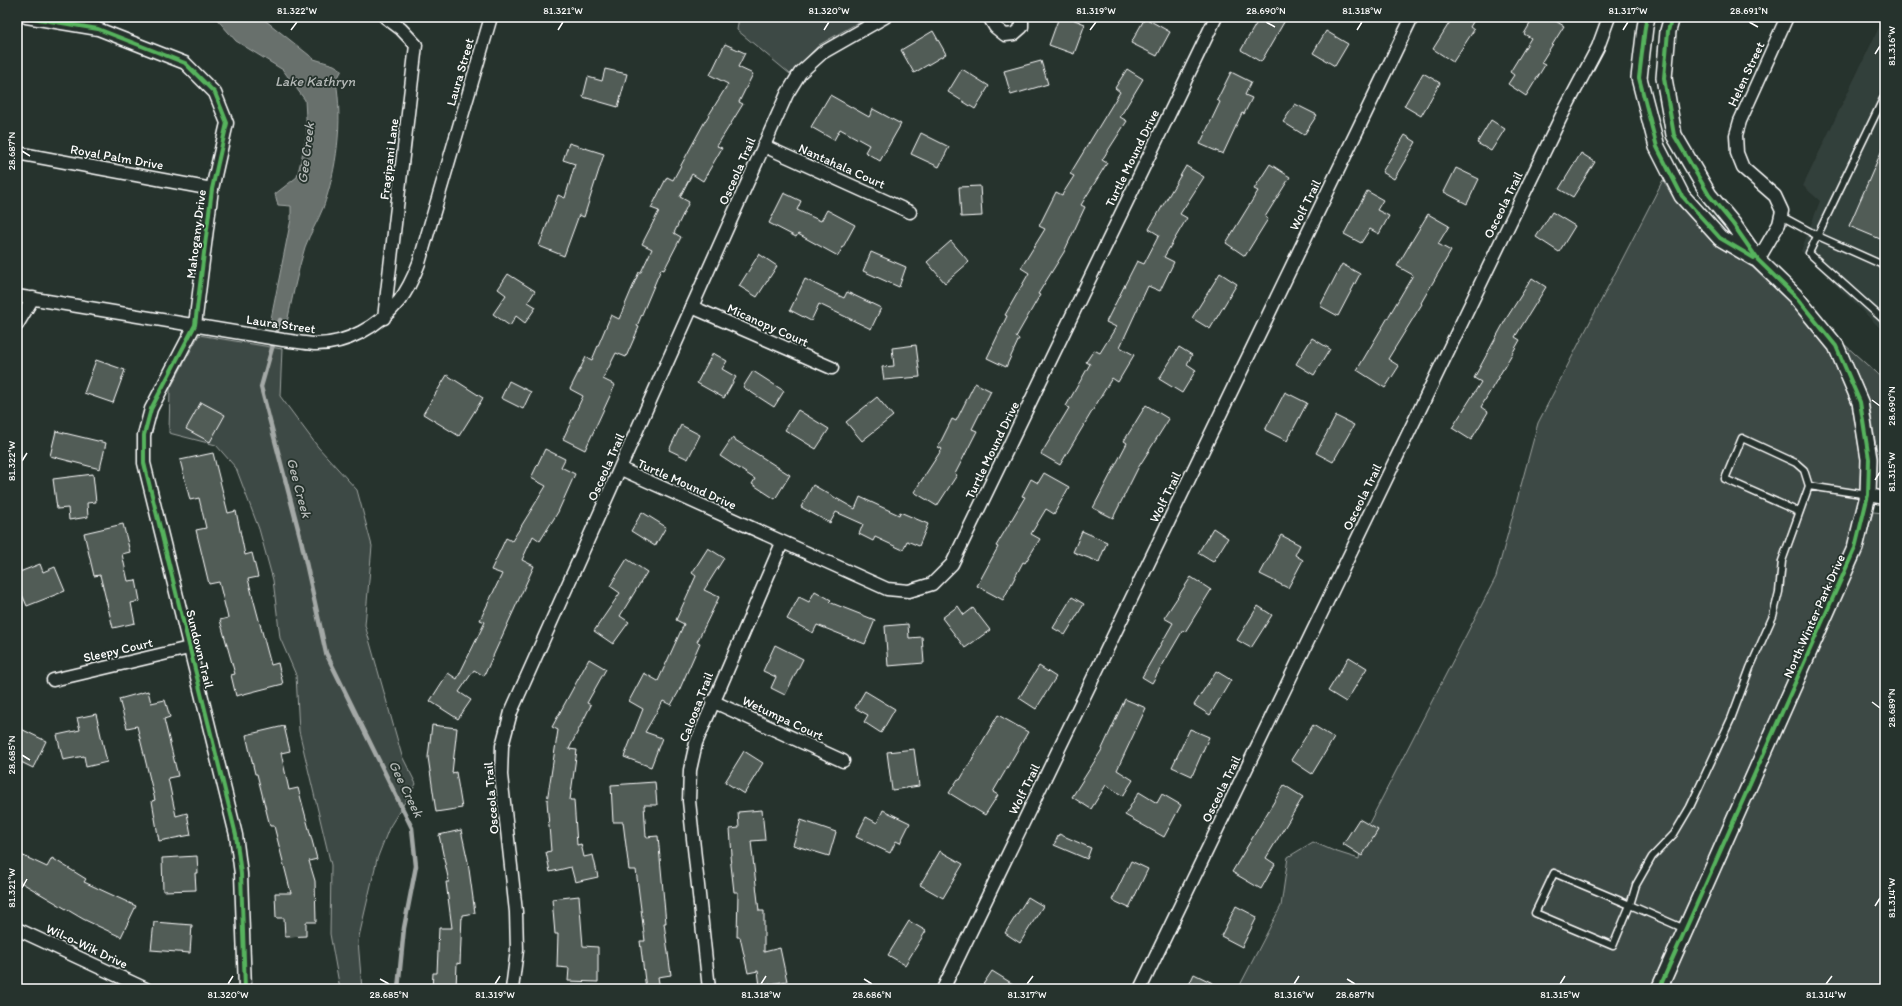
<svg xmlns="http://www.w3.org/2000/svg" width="1902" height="1006" viewBox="0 0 1902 1006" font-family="Itim,sans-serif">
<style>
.built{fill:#333f3a}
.green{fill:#3e4944;stroke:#9ea4a2}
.water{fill:#67706c;stroke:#a4a9a7}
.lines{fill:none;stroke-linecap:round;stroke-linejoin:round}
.stream{stroke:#a4a9a7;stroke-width:4.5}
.building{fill:#515c57;stroke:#fff}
.service-casing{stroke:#fff;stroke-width:9}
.minor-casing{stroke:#fff;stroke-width:15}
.tertiary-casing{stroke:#fff;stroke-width:18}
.service{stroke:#26332d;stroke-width:6}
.minor{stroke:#26332d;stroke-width:12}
.tertiary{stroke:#26332d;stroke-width:15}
.cycleway-casing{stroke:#26332d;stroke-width:6}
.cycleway{stroke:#56b35d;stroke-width:4}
.ticks{fill:none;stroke:#fff;stroke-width:1.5}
.labels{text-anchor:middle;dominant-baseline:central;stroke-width:3.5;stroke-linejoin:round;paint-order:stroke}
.street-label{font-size:13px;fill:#fff;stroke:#26332d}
.water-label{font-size:14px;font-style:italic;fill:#b3b8b6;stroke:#26332d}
.neatline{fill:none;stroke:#fff;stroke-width:1.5}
.ticks-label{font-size:10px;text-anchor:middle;fill:#fff}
</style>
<rect width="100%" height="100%" fill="#26332d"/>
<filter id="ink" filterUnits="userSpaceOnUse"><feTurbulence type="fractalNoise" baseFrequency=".025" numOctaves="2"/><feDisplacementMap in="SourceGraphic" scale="8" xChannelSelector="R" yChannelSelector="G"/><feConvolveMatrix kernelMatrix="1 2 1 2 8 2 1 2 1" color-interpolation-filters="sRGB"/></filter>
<g filter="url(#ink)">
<path class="built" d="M1884,17h1v313l-6,-3 -78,-76 19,-50 -17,-15z"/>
<g class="green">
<path d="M739,17h129l-49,28 -29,29 -53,-44z"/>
<path d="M1663,180l13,22 38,42 38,23 37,35 40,49 23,54 9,56 -2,42 -12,43 -197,443h-412l43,-83 7,-49 25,-15 21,9 25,8 3,-22 134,-260 42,-154z"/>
<path d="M199,335l83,14 -2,47 38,51 39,43 15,56 -7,79 37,131 14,28 -27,44 -12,31 -19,82 4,48h-22l-10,-55 1,-69 -32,-134 -3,-56 -16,-37 -7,-58 -14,-51 -23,-61 -20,-23 -47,-12 1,-44z"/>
<path d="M1844,344l41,37v114h-9l2,-38 -10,-58z"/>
<path d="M1873,512l12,1v476h-217l194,-438z"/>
</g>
<path class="water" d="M215,17h46l53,42 20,6 8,5 -6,11c7,41 1,88 -13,127 -5,13 -13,25 -18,39 -8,26 -13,53 -19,80l-16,-3 21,-105v-13l-13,-1 -3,-11 22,-17 10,-42 -2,-35 -22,-30 -47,-29z"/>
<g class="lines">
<path class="stream" d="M280,320l-19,67 40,153 25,113 86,175 4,38 -12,62 -6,61"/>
</g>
<g class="building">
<path d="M1059,17h8l18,7 -11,30 -25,-9z"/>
<path d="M1260,17h27l-26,45 -20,-12z"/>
<path d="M1453,17h23l-6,10 4,3 -21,32 -20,-13z"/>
<path d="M1534,17h15l15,9 -23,37 4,2 -19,31 -18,-12 6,-9 -4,-3 21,-34 -7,-4z"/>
<path d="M1145,18l25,14 -13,24 -26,-13z"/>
<path d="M933,31l13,23 -32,19 -13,-23z"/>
<path d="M1326,31l22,13 -13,22 -22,-13z"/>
<path d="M725,44l20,9 -7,14 15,7 -14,28 4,2 -26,42 5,2 -19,33 -11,-7 -12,23 9,5 -15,31 7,4 -17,33 -3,-1 -24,57 2,1 -13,30 -10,-4 -13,26 12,6 -30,65 -22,-11 20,-43 -13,-7 16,-32 6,3 19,-45 8,4 20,-47h2l11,-23 -10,-5 17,-33 -8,-3 16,-31 6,3 31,-57 24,-39 -18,-9z"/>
<path d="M1041,61l7,23 -37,11 -7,-24z"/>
<path d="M605,69l22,5 -9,33 -35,-10 5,-20 14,4z"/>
<path d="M962,69l27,17 -14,23 -27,-17z"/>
<path d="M1127,69l16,10 -23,38 7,4 -25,39 5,3 -26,42 4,2 -21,45 -26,42 2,1 -24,42 3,2 -13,28 -19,-9 20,-42 -2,-1 24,-42 -8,-5 24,-39 -6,-3 17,-34 6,3 12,-19 -4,-2 50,-82 -5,-4z"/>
<path d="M1231,72l20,10 -6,13 7,3 -8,16 -2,-1 -19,41 -23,-10 20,-42 -3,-2z"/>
<path d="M1423,73l17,10 -19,33 -17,-10z"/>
<path d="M830,95l39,22 4,-8 28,15 -21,37 -15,-9 4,-7 -29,-16 -6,11 -23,-13z"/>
<path d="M1295,104l22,11 -13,20 -21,-13z"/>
<path d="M1491,120l14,9 -14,22 -14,-8z"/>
<path d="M921,133l28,14 -10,20 -28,-13z"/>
<path d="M1405,135l11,7 -22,37 -12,-7z"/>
<path d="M569,143l35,11 -20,63 -5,-2 -15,41 -25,-10 19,-51 7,3 10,-34 -12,-4z"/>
<path d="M1885,143v98l-36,-15z"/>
<path d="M1581,153l14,9 -22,35 -14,-8z"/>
<path d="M1270,164l20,13 -25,40 3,2 -23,37 -19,-13 32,-52 -4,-2z"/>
<path d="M1186,166l18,11 -24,37 7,4 -23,39 10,5 -14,29 -12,-5 -28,61 14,8 -16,27 -6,-4 -52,87 -19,-11 28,-46 -3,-2 24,-42 -4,-2 8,-12 6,3 16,-26 -10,-5 31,-61 7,3 15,-29 -10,-6z"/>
<path d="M1456,168l23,11 -12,25 -23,-12z"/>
<path d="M980,186l2,30 -21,1 -2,-30z"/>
<path d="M1367,191l16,9 -6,10 12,6 -10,18 -9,-5 -9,14 -17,-9z"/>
<path d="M784,193l17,8 -4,9 24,11 6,-11 28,15 -17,31 -40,-22 -2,3 -27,-14z"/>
<path d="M1552,212l23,14 -16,26 -23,-15z"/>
<path d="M1428,214l21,12 -11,18 13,7 -30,52 1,1 -34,55 11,7 -14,22 -28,-18 56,-95 -16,-9z"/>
<path d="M951,241l18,21 -24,21 -18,-21z"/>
<path d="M871,252l35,15 -7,20 -36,-16z"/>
<path d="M759,254l18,12 -20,31 -18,-11z"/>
<path d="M1342,264l18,10 -22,42 -18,-10z"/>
<path d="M1220,273l17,11 -27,45 -18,-11z"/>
<path d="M508,274l27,17 -7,11 8,5 -11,16 -9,-7 -6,10 -17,-12 13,-19 -8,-6z"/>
<path d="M1532,278l14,9 -31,50 5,3 -39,67 7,5 -17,28 -19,-12 29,-46 -7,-4 32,-59z"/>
<path d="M805,279l39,19 3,-6 34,16 -10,21 -52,-25 -8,17 -21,-11z"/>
<path d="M1312,338l18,11 -16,26 -18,-11z"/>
<path d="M916,345l4,32 -36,3 -2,-13 12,-1 -2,-18z"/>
<path d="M1179,347l13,8 -5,9 9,6 -14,23 -23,-14z"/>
<path d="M713,353l14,8 -5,8 14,8 -12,21 -27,-15z"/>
<path d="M96,360l29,10 -12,33 -29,-10z"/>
<path d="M753,371l31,20 -10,16 -31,-20z"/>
<path d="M447,375l36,23 -24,38 -36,-22z"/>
<path d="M509,381l22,11 -8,17 -22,-11z"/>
<path d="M975,383l16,8 -19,38 5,2 -22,43 2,1 -20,31 -23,-14 28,-43 -4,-2 14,-28 4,2z"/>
<path d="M1285,392l22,11 -20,38 -22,-11z"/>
<path d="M877,397l16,19 -31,25 -16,-19z"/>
<path d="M201,402l24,13 -15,27 -24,-13z"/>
<path d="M1146,405l23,14 -31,49 -25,50 -20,-10 34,-65 -3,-2z"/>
<path d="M798,410l31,19 -13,20 -31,-19z"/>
<path d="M1336,416l18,9 -21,37 -17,-9z"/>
<path d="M681,425l19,10 -12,24 -19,-9z"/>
<path d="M56,431l50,12 -6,26 -50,-13z"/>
<path d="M732,438l58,37 -15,24 -23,-15 3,-5 -35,-23z"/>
<path d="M545,449l20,10 -4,8 14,7 -17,38 -18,29 -7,-5 -11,24 12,6 -50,110 -10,-6 -15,22 12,8 -13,19 -28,-18 18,-28 9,6 28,-57 -5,-2 22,-46 -11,-4 15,-32 6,3 34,-55 -15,-8z"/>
<path d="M213,453l15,60 8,-2 9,44 7,-2 6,24 -10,2 23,86 7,-2 5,21 -47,12 -5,-21 4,-1 -15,-54 8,-2 -9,-36 -10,2 -13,-54 10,-2 -7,-30 -9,2 -10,-40z"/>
<path d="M1044,473l25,14 -15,27 -8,-5 -15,25 9,5 -15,24 -2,-1 -20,38 -26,-14 21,-39 -2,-1 29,-49 -3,-1 9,-17 7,4z"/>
<path d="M93,474l3,28 -9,1 1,14 -19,3 -1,-12 -11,1 -4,-30z"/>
<path d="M813,485l42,24 5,-12 39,18 1,-3 28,12 -9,22 -12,-5 -4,9 -28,-13 -2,4 -14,-7 4,-10 -27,-12 -6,11 -29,-16z"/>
<path d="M642,512l24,15 -11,19 -24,-15z"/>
<path d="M123,524l7,28 -8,2 6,27 8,-1 4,21 -9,2 4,20 -22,5 -13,-53 -6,1 -10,-43z"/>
<path d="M1213,528l15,10 -15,24 -15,-9z"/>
<path d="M1082,531l25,11 -8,20 -26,-10z"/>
<path d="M1281,535l19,10 -5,10 8,5 -15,28 -28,-14z"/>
<path d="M708,548l16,10 -20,32 15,7 -22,45 3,1 -22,50 -7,12 -8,-4 -18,31 17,6 -11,29 -27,-10 19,-48 -14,-8 15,-28 14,8 26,-57 -8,-4 20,-44 -4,-3z"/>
<path d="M627,559l20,13 -27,44 9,6 -16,22 -19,-13 26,-38 -10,-7z"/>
<path d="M40,564l3,8 12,-5 10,24 -38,15 -10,-23v-10z"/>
<path d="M1191,577l20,13 -26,42 -2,-2 -31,53 -10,-6 31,-54 -9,-5z"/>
<path d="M815,591l16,9 -2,2 46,18 -10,24 -48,-19 -4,8 -26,-14 12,-22 10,5z"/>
<path d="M1072,597l12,7 -19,31 -12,-7z"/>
<path d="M958,606l6,9 9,-7 17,22 -25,18 -23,-30z"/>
<path d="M1258,606l14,9 -21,33 -14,-8z"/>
<path d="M908,624l1,14 13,-1 2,26 -36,3 -3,-40z"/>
<path d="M775,645l28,14 -18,36 -14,-7 5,-11 -13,-6z"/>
<path d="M1349,657l18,11 -21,34 -18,-11z"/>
<path d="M589,659l17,10 -19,34 4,2 -22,44 8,1 -7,50h4l3,45 4,-1 3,13 9,-2 5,22 -23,5 -4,-15 -21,5 -4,-20 5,-1 -4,-50 11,-71 -6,-3z"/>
<path d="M1039,666l17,11 -20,32 -17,-11z"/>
<path d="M1216,671l15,9 -21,35 -16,-10z"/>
<path d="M148,691l3,12 14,-3 5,17 -6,2 14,57 -10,2 8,38 11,-3 4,22 -32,6 -7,-40 3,-1 -18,-74 -10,2 -8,-29z"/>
<path d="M865,691l30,18 -14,24 -17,-11 4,-7 -13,-7z"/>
<path d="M1125,699l21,9 -29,62 16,10 -10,16 -17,-11 -15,24 -19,-12 29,-46z"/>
<path d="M96,714l11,48 -21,5 -2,-11 -21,4 -6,-25 23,-5 -3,-12z"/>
<path d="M998,715l30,17 -35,60 5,3 -13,20 -36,-22 9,-14 2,1z"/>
<path d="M432,725l25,3 -5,45 4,-1 6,36 -26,4 -8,-55z"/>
<path d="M1313,725l21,13 -22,36 -21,-14z"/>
<path d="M284,726l6,25 -9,2 8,37 9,-2 19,71 -8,2 6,20 1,41h-10v14l-21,1 -1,-19h-8l-1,-25h16l-17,-67h-4l-13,-52h-2l-9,-39z"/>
<path d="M17,727l29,14 -13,27 -16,-8z"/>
<path d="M1190,729l19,8 -17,39 -20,-9z"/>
<path d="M914,749l5,37 -27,4 -5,-38z"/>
<path d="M744,751l19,12 -19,31 -19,-12z"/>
<path d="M655,782l2,23h-13l2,32 12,-1 8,87h-2l7,52 -13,2 2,12h-14l-6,-48h5l-9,-71h-7l-6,-48h-10l-2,-37z"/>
<path d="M1284,785l19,12 -37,61 9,6 -14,25 -29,-17z"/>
<path d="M1139,792l18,11 5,-9 19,11 -17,32 -39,-22z"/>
<path d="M762,810l3,30 -14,1 8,70h5v41l16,-4 7,33 -27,5 -2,-15 -10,2 -8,-36h-3l1,-45h-4l-4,-36 2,-1 -2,-26 9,-1 -1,-16z"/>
<path d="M883,810l27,13 -10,20 -4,-2 -6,12 -34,-16 10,-20 11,6z"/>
<path d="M1359,819l19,11 -16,26 -19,-12z"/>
<path d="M801,820l35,12 -7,24 -36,-11z"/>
<path d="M461,830l7,32 7,51 -13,2 -2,49 -3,-1 -1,26h-24l1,-16h4l2,-45h13l-6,-46h3l-10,-47z"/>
<path d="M1059,834l32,14 -4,11 -33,-14z"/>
<path d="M940,851l23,13 -20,34 -23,-13z"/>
<path d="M17,853l30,14 5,-9 34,21 -2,3 52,24 -15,31 -38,-18 -66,-39z"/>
<path d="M197,856l1,17h-3l1,17 -33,1 -1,-33z"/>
<path d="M1131,861l17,8 -19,39 -17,-8z"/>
<path d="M579,896l4,50 15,1v35l-30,-1 1,-13 -12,-1 1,-33h-3l-3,-35z"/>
<path d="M1028,897l15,9 -23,37 -15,-10z"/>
<path d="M1236,906l21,11 -15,30 -21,-11z"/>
<path d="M909,921l17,10 -21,34 -17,-10z"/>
<path d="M154,922l38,3 -2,28 -39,-3z"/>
<path d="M992,971l29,18h-41z"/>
<path d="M1194,974l31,15h-38z"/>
</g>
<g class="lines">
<g class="service-casing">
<g id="service">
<path d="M1885,100l-2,-1 -74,154 76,68"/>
<path d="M1781,216l37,20 67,30"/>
<path d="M1799,512l-74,-33 17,-41 54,25 8,7 5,16"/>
<path d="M1554,873l76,32 -17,41 -78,-33z"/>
<path d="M1685,929l-55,-24 6,-20 16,-28 22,-23 16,-27 41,-88 19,-51 23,-52 6,-24 3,-31 27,-75 59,9"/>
</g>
</g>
<g class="minor-casing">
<g id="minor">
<path d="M26,17l72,12 87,34 30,30 12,30 -15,66 -17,136 -44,84 -7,26v28l92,372 5,39 4,115"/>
<path d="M989,17l6,10 10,8 9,-1 8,-7v-10"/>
<path d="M764,146l146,66"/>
<path d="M17,153l195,36"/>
<path d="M1758,260l21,-36 3,-13 -7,-15 -32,-28 -6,-15 -1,-18 4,-14 47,-104"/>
<path d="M17,296l266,44c10,1 20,3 31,4 32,1 65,-18 85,-43 9,-11 15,-25 20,-38l72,-246"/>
<path d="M692,307l140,61"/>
<path d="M384,318l32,-273 -15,-16 -16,-12"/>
<path d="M17,325l16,-27"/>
<path d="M621,469l266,120 22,2 23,-7 20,-20 264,-547"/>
<path d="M1868,495l17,3"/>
<path d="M53,680l136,-32"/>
<path d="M712,701l131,60"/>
<path d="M17,929l129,60"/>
<path d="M512,989l5,-39 -1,-38 -15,-137 1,-29 9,-34 276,-618 13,-21 22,-20 63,-36"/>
<path d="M709,989l-20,-188 1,-31 6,-27 86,-200"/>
<path d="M943,989l469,-972"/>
<path d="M1140,989l421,-872 37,-70 11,-30"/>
</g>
</g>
<g class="tertiary-casing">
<g id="tertiary">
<path d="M1647,17l-2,10 -6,51 18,69 25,49 38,42 34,20"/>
<path d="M1659,989l196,-441 13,-53 1,-36 -9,-57 -24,-56 -41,-50 -37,-36 -25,-36 -24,-29 -35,-60 -10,-57 4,-47 4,-14"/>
</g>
</g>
<use href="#service" class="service"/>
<use href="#minor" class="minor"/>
<use href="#tertiary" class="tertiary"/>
<g class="cycleway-casing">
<g id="cycleway">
<path d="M26,17l72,12 87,34 30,30 12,30 -15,66 -17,136 -44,84 -7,26v28l92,372 5,39 4,115"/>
<path d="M1647,17l-2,10 -6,51 18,69 25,49 38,42 34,20"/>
<path d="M1659,989l196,-441 13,-53 1,-36 -9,-57 -24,-56 -41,-50 -37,-36 -25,-36 -24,-29 -35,-60 -10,-57 4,-47 4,-14"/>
</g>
</g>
<use href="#cycleway" class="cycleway"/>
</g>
</g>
<path class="ticks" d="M1266,22l9,5M1749,22l9,5M291,30l6,-8M558,30l5,-8M824,30l5,-8M1090,30l6,-8M1357,30l5,-8M1623,30l5,-8M1875,54l5,-8M22,151l8,5M1872,400l8,6M22,461l5,-8M1875,480l5,-8M1872,702l8,6M22,755l8,5M22,888l5,-9M1875,906l5,-8M380,979l9,5M864,979l8,5M1347,979l8,5M228,984l5,-8M495,984l5,-8M761,984l5,-8M1027,984l6,-8M1294,984l5,-8M1560,984l5,-8M1826,984l6,-8"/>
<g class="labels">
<g class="street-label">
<text transform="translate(460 72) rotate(-74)">Laura Street</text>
<text transform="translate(1746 74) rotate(-65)">Helen Street</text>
<text transform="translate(117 157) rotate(10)">Royal Palm Drive</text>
<text transform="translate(1132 158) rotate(-64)">Turtle Mound Drive</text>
<text transform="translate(389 159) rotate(-83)">Fragipani Lane</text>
<text transform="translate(842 166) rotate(24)">Nantahala Court</text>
<text transform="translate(737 171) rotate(-66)">Osceola Trail</text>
<text transform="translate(1305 205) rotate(-64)">Wolf Trail</text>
<text transform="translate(1503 205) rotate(-64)">Osceola Trail</text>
<text transform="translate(196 234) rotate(-83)">Mahogany Drive</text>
<text transform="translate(281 324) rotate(8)">Laura Street</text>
<text transform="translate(768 325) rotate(24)">Micanopy Court</text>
<text transform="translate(992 450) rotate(-64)">Turtle Mound Drive</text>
<text transform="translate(606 467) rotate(-66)">Osceola Trail</text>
<text transform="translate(687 484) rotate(24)">Turtle Mound Drive</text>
<text transform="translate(1165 497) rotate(-64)">Wolf Trail</text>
<text transform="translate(1362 497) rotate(-64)">Osceola Trail</text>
<text transform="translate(1814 616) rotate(-66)">North Winter Park Drive</text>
<text transform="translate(200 649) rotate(76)">Sundown Trail</text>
<text transform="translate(118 650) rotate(-13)">Sleepy Court</text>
<text transform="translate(696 707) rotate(-69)">Caloosa Trail</text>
<text transform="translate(783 718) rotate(25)">Wetumpa Court</text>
<text transform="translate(1024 789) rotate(-64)">Wolf Trail</text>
<text transform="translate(1221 789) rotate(-64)">Osceola Trail</text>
<text transform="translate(491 798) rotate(-95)">Osceola Trail</text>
<text transform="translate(87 946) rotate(25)">Wil-o-Wik Drive</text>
</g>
<g class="water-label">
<text x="315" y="81">Lake Kathryn</text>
<text transform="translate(306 153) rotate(-83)">Gee Creek</text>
<text transform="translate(299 488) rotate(75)">Gee Creek</text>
<text transform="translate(406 789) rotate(64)">Gee Creek</text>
</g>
</g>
<rect width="1902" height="1006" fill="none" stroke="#26332d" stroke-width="44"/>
<rect x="22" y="22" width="1858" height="962" class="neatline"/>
<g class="ticks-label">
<text x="297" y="14">81.322°W</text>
<text x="563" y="14">81.321°W</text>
<text x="829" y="14">81.320°W</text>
<text x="1096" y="14">81.319°W</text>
<text x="1266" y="14">28.690°N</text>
<text x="1362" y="14">81.318°W</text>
<text x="1628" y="14">81.317°W</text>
<text x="1749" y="14">28.691°N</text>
<text transform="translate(1891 46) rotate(-90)" y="4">81.316°W</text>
<text transform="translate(11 151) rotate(-90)" y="4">28.687°N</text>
<text transform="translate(1891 406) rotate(-90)" y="4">28.690°N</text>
<text transform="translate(11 461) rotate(-90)" y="4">81.322°W</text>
<text transform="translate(1891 472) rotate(-90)" y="4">81.315°W</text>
<text transform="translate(1891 708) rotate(-90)" y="4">28.689°N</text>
<text transform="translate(11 755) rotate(-90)" y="4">28.685°N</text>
<text transform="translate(11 888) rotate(-90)" y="4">81.321°W</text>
<text transform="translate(1891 898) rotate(-90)" y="4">81.314°W</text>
<text x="228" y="998">81.320°W</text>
<text x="389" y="998">28.685°N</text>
<text x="495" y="998">81.319°W</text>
<text x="761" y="998">81.318°W</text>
<text x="872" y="998">28.686°N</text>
<text x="1027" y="998">81.317°W</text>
<text x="1294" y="998">81.316°W</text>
<text x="1355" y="998">28.687°N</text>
<text x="1560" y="998">81.315°W</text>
<text x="1826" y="998">81.314°W</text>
</g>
</svg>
